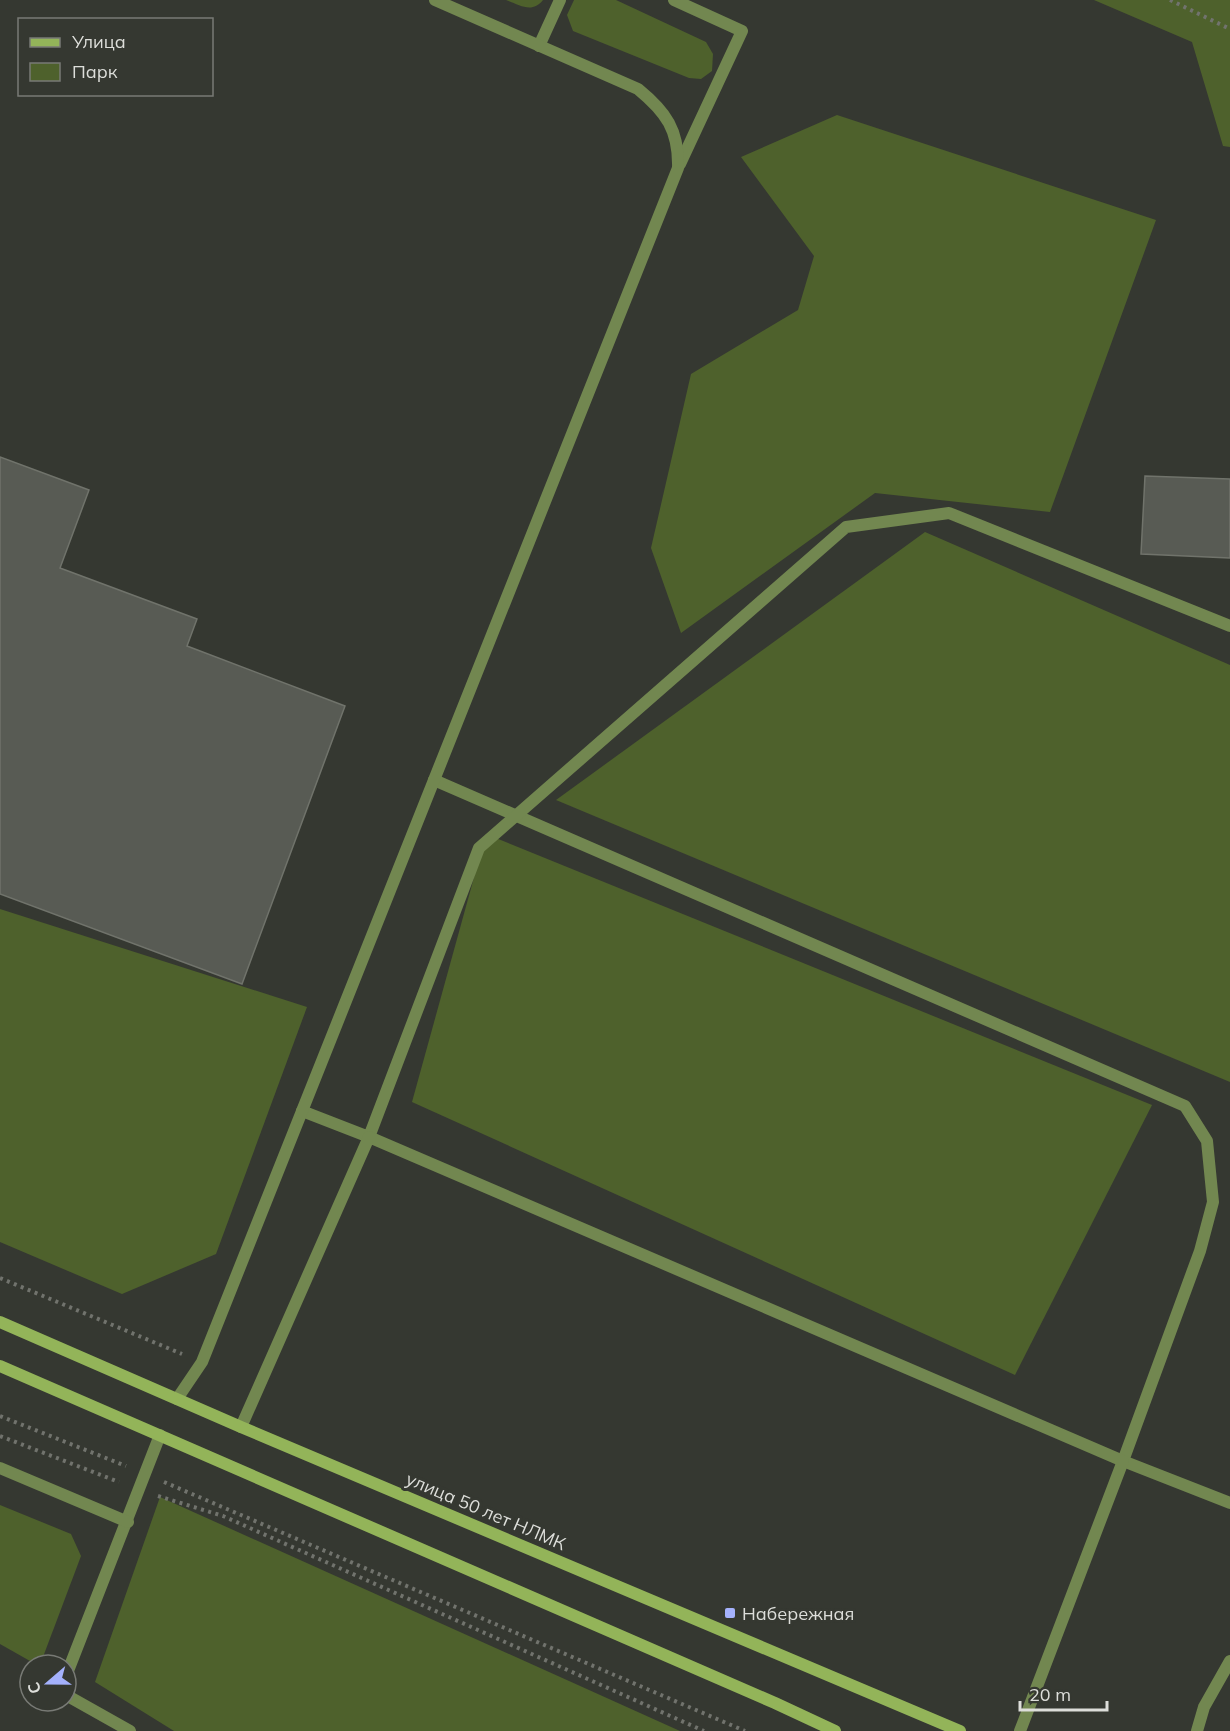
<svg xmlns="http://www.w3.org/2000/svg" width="1230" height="1731" viewBox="0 0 1230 1731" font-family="Mulish,sans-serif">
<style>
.green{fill:#4e612c}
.building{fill:#585b54;stroke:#70736b;stroke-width:1.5}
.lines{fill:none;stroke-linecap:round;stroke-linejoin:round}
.path{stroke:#71736d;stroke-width:4;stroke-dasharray:3 4.5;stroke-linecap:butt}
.lane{stroke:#728750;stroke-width:12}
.street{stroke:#728750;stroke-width:12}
.secondary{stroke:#93b459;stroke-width:12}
.poi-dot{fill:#a4b1fc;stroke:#353831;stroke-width:2}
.labels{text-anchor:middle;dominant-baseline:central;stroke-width:6;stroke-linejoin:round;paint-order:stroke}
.street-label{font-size:18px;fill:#dddeda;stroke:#353831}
.poi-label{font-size:18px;fill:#dddeda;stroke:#353831;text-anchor:start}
</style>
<rect width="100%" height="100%" fill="#353831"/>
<g class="green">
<path d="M506,0h37c-11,14 -23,5 -37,0z"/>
<path d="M574,0h42l90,42 7,12 -1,17 -11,8 -12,-1 -116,-47 -6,-16z"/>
<path d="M1094,0h136v147l-7,-1 -31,-104z"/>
<path d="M837,115l319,105 -106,292 -175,-19 -194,140 -30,-85 40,-174 107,-64 16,-54 -73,-99z"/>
<path d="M925,532l305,133v417l-674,-282z"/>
<path d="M486,834l666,271 -137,270 -603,-273z"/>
<path d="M0,909l307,98 -91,247 -94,40 -122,-52z"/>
<path d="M160,1497l520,234h-506l-79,-49z"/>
<path d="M0,1505l71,29 10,22 -38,101 -13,4 -30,-17z"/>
</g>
<g class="building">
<path d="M0,457l89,33 -29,78 137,51 -10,27 158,60 -103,278 -242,-90z"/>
<path d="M1145,476l85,3v79l-89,-4z"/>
</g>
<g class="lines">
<g class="path">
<path d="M1170,0l60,29"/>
<path d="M0,1278l182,76"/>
<path d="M0,1416l126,50"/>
<path d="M0,1436l119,46"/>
<path d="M164,1482l581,249"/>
<path d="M158,1496l65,20 481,215"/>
</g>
<g class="lane">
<path d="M674,0l68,31 -62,133"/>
<path d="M539,46l21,-46"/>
<path d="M434,780l751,326 22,35 6,61 -13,49 -77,210 107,42"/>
<path d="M302,1111l67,26 110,-289 367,-321 103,-14 281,113"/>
<path d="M177,1399l25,-37 476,-1194c1,-38 -12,-56 -40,-79l-203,-89"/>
<path d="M241,1427l128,-290 754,324 -103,270"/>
<path d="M66,1676l94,-241"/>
<path d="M66,1695l64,36"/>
<path d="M1197,1731l7,-24 26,-46"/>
</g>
<path class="street" d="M0,1468l128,54"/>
<g class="secondary">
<path d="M0,1322l241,105 719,304"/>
<path d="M0,1366l775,337 60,28"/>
</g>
</g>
<rect class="poi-dot" x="724" y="1607" width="12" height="12" rx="3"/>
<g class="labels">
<g class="street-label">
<text transform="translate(486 1511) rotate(23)">улица 50 лет НЛМК</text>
</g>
<g class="poi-label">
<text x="742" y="1613">Набережная</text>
</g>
</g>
<rect x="18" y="18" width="195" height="78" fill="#353831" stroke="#787a75" stroke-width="1.5"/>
<rect x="30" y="38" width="30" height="9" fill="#93b459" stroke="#787a75" stroke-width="1.5"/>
<text x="72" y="48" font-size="18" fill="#dddeda">Улица</text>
<rect x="30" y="63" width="30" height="18" fill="#4e612c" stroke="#787a75" stroke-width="1.5"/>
<text x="72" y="78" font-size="18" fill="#dddeda">Парк</text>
<g transform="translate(48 1683) rotate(250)"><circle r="28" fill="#353831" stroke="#787a75" stroke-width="1.5"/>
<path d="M0-4.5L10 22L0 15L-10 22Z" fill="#a4b1fc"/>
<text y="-9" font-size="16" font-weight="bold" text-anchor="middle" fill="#dddeda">С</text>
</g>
<path d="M1020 1701v9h87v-9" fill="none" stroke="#dddeda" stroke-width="3"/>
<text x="1029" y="1701" font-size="18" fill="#dddeda" stroke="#353831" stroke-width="4.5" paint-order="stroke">20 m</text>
</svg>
